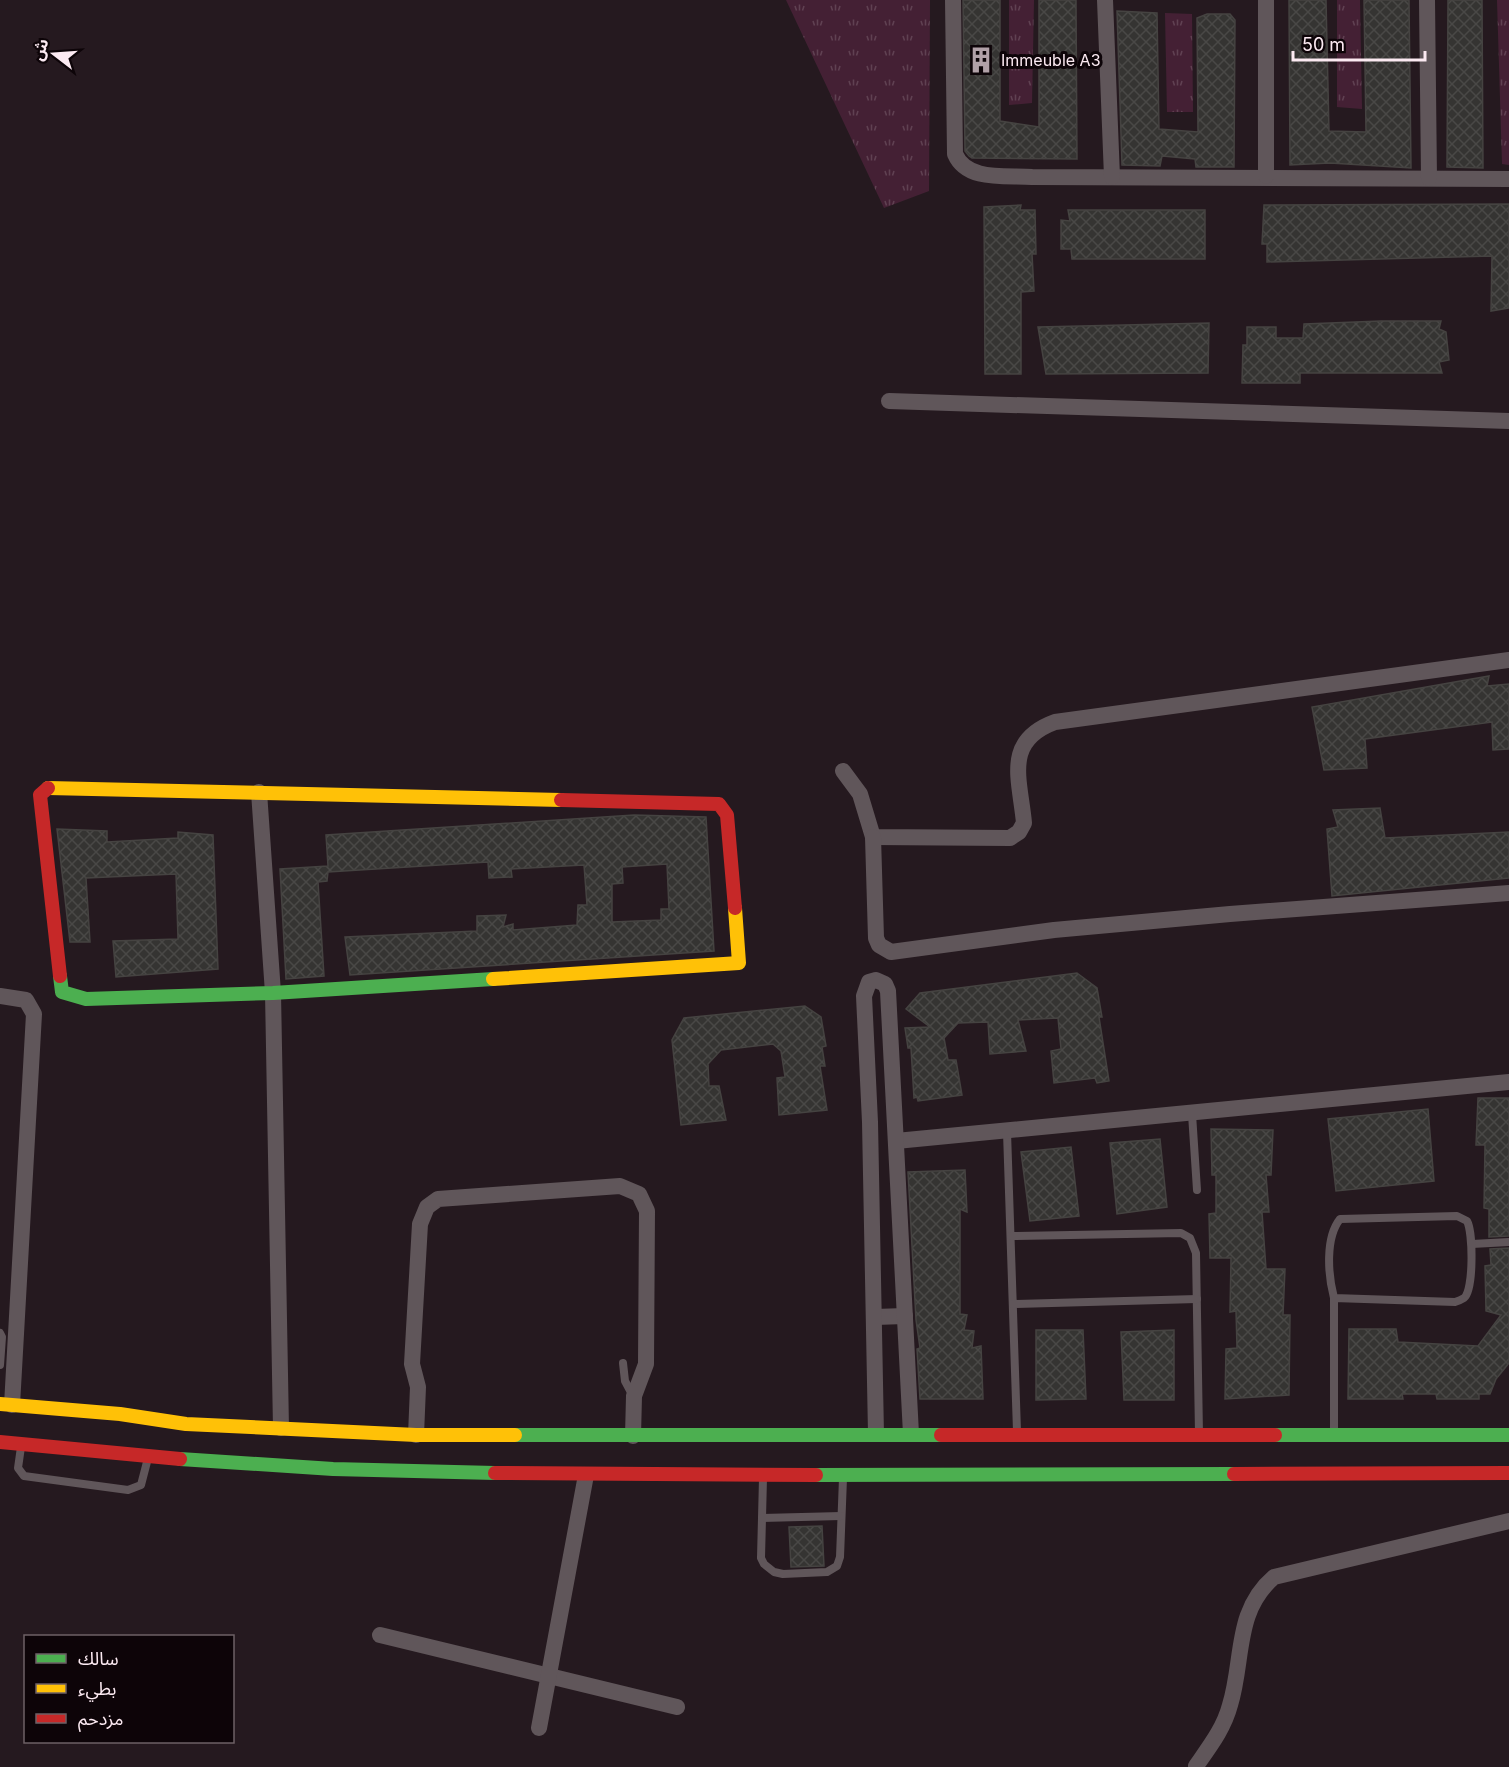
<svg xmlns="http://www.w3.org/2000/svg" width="1509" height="1767" viewBox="0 0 1509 1767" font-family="Inter,'Noto Sans Arabic',sans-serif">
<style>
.grass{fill:url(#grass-tufts)}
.building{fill:url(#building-cross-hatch);stroke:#454341;stroke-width:1.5;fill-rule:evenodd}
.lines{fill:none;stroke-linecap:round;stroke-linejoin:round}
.lane{stroke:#60565a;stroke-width:8}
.street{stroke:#60565a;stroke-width:16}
.fast{stroke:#4caf50;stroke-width:14}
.slow{stroke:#ffc107;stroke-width:14}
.jam{stroke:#c62828;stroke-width:14}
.labels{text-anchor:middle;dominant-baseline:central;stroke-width:6;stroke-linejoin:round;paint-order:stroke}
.poi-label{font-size:16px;fill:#fceaf2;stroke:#0d0408;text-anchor:start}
</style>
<defs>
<pattern id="grass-tufts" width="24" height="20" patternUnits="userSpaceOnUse" patternTransform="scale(1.5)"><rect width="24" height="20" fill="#442034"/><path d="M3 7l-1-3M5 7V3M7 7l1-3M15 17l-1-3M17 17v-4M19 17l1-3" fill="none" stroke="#604152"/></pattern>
<pattern id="building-cross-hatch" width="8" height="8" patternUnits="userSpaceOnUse" patternTransform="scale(1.5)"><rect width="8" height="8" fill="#353432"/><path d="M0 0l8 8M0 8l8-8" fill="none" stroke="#494846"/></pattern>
</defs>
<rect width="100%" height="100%" fill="#25191f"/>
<g class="grass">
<path d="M786,0h144l-1,191 -45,17z"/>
<path d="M1009,0h25l-2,103 -23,2z"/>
<path d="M1337,0h23l2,109 -25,-2z"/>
<path d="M1497,0h12v165l-7,-1z"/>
<path d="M1165,13l27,1 1,98h-26z"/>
</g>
<g class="building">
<path d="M963,0h37v121l39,6v-127h37l1,159 -105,-1 -3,-2 -4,-5z"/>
<path d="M1289,0h37l3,131 37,1 -2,-132h45l2,168 -81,-5 -40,2z"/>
<path d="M1448,0h34l1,168 -36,-1z"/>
<path d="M1117,11l40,2 2,116 39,3 -1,-114 10,-4h23l5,6 -1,147h-38l-1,-8 -33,-3 -2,10 -38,-1z"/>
<path d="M1509,204v104l-18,3 1,-55 -225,6v-18h-5l2,-39z"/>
<path d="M1021,205l-1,5h15l1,44h-4l2,37 -13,1v82h-36l-1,-167z"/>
<path d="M1068,210h137v49h-133l-1,-10h-10v-29l9,1z"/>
<path d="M1381,321h60l-2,8 7,3 3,28 -10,2 3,11h-142v10h-58l1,-38h4v-18h29v11h27l1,-14z"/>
<path d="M1209,323l-1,50 -162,1 -8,-47z"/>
<path d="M1489,676l-2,10 22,-2v65l-16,1 -1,-28 -127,17 2,29 -43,2 -12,-63z"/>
<path d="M1380,808l5,30 124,-6v46l-177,18 -5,-67 11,-2 -5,-17z"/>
<path d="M634,815l72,2 8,134 -364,24 -5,-38 132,-6v-15l29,-1 -3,12 10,-3v6l64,-5 1,-20h9l-3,-40 -73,4 1,8 -23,1 -1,-16 -160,10 -1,9 -9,1 6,94 -38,3 -6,-110 48,-3 -2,-31zM667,864l2,45h-8v11l-49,2v-38l11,-1 -1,-16z"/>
<path d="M57,829l50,2v11l71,-4v-6l35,3 5,134 -102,8 -3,-36 65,-2 -2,-65 -90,4 4,64h-20z"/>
<path d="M1077,973l20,15 5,29h-3l10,64 -12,2 -2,-5 -41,5 -3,-32 10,-2 -3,-31 -40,2 8,31 -36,3 -2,-32 -30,1 -14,15 4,22h8l6,35 -44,6 -1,-4 -3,1 -3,-50h-3l-3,-20 25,-1 -24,-18 14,-16z"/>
<path d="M805,1006l16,11 5,29 -4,1 3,19h-5l7,44 -48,5 -2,-37 8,-1 -4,-26 -8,-7 -52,6 -13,14 1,22h10l7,34 -45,5 -9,-85 12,-22z"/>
<path d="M1478,1098h31v138l-20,1v-28l-5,-1 1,-63h-9z"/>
<path d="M1428,1109l6,72 -98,10 -8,-72z"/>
<path d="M1211,1129l62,1 -2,45h-5l3,37h-7l4,57h19l-2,46h7l-1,80 -64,4 1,-50 11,-1 -1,-37 -6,1 1,-54h-21l-1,-44 7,-1v-38h-4z"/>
<path d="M1160,1139l7,68 -50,7 -7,-71z"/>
<path d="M1071,1147l8,69 -49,5 -9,-69z"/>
<path d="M965,1170l2,42 -7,-3v105l7,1 -3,15 10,1 -2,17 9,-2 2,53h-63l-3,-50 3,-1 -4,-28 -8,-148z"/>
<path d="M1509,1248v115l-13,16 -6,15h-11v5h-42l-1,-5h-34l1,5h-55l1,-70h47l2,13 80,4 23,-31 -15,-4 -1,-45 6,-1 -1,-16z"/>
<path d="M1036,1330h47l3,69 -50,1z"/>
<path d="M1174,1330v70h-50l-3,-68z"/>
<path d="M822,1526l2,40 -33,1 -2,-40z"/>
</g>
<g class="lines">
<g class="lane">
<path d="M1192,1114l5,76"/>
<path d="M1007,1132l10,299"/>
<path d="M1011,1236l170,-3 9,5 6,15 3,181"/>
<path d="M1472,1244l37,-2"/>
<path d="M1334,1298l121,4c3,-1 6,-2 9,-4 10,-8 9,-66 3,-77l-10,-5 -117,3c-15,19 -12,56 -6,79v136"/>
<path d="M1013,1304l184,-5"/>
<path d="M0,1333l2,4 -2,28"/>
<path d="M623,1363l2,18 8,15"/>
<path d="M21,1447l-3,21 6,8 104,14 13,-5 7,-27"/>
<path d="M763,1478l-2,80 3,6 10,8 9,2 44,-2 10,-6 3,-9 3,-79"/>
<path d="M762,1518l79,-2"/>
</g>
<g class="street">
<path d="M953,0l2,154c12,28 51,21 77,23l477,2"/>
<path d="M1105,0l7,177"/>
<path d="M1266,0v176"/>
<path d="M1427,0l2,178"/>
<path d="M889,401l620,20"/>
<path d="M843,771l17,23 13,43 137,1 9,-6 5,-9c-4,-44 -21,-82 31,-101l454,-62"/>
<path d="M259,792l14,201 8,435"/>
<path d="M873,837l3,101 3,7 12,7 163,-22 176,-16 279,-21"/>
<path d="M0,996l26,4 8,14 -22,391"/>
<path d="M896,1141l613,-59"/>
<path d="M875,1317l30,-1"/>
<path d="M876,1434l-6,-312 -6,-126 5,-14 7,-2 9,4 3,7 23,443"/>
<path d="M416,1435l2,-48 -6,-23 8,-140 7,-17 11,-8 182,-13 19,8 8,17 -1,153 -12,32 -1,40"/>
<path d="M380,1635l297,72"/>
<path d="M539,1728l47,-253"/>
<path d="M1196,1766c14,-20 28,-38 34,-61 14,-45 4,-94 44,-128l235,-56"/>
</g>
<g class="fast">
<path d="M60,976l2,16 24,7 187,-6 220,-14"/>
<path d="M515,1435h426"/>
<path d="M1275,1435h234"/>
<path d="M180,1459l153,10 162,4"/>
<path d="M816,1475l418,-1"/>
</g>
<g class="slow">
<path d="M48,788l513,12"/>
<path d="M493,979l246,-16 -4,-55"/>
<path d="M0,1404l120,10 66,10 230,11h99"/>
</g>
<g class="jam">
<path d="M48,788l-8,7 20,181"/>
<path d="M561,800l158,4 8,11 8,93"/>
<path d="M941,1435h334"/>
<path d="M0,1442l180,17"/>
<path d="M495,1473l321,2"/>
<path d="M1234,1474l275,-1"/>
</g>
</g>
<defs>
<g id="building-bare" transform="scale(2.07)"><path d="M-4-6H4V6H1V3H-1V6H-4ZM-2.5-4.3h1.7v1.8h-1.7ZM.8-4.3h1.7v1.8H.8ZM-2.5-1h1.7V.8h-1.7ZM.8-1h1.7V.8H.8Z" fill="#b1a1a8" stroke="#0d0408" stroke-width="2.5" paint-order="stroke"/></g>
</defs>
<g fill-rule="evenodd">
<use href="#building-bare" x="981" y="60"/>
</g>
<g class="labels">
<g class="poi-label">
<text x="1001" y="60">Immeuble A3</text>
</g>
</g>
<rect x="24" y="1635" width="210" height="108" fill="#0d0408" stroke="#6d6066" stroke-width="1.5"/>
<rect x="36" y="1654" width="30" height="9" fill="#4caf50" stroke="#6d6066" stroke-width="1.5"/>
<text x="78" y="1665" font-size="18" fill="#fceaf2">سالك</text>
<rect x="36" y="1684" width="30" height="9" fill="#ffc107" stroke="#6d6066" stroke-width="1.5"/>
<text x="78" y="1695" font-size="18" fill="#fceaf2">بطيء</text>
<rect x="36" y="1714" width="30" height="9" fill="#c62828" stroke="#6d6066" stroke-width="1.5"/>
<text x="78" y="1725" font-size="18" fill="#fceaf2">مزدحم</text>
<g transform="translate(54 54) rotate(287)" stroke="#0d0408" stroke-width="4.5" paint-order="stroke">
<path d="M0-4.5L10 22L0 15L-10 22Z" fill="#fceaf2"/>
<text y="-9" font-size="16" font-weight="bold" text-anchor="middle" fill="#fceaf2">ش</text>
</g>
<path d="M1293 51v9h132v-9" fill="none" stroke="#fceaf2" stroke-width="3"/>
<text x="1302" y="51" font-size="18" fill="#fceaf2" stroke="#0d0408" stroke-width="4.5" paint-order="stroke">50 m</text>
</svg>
